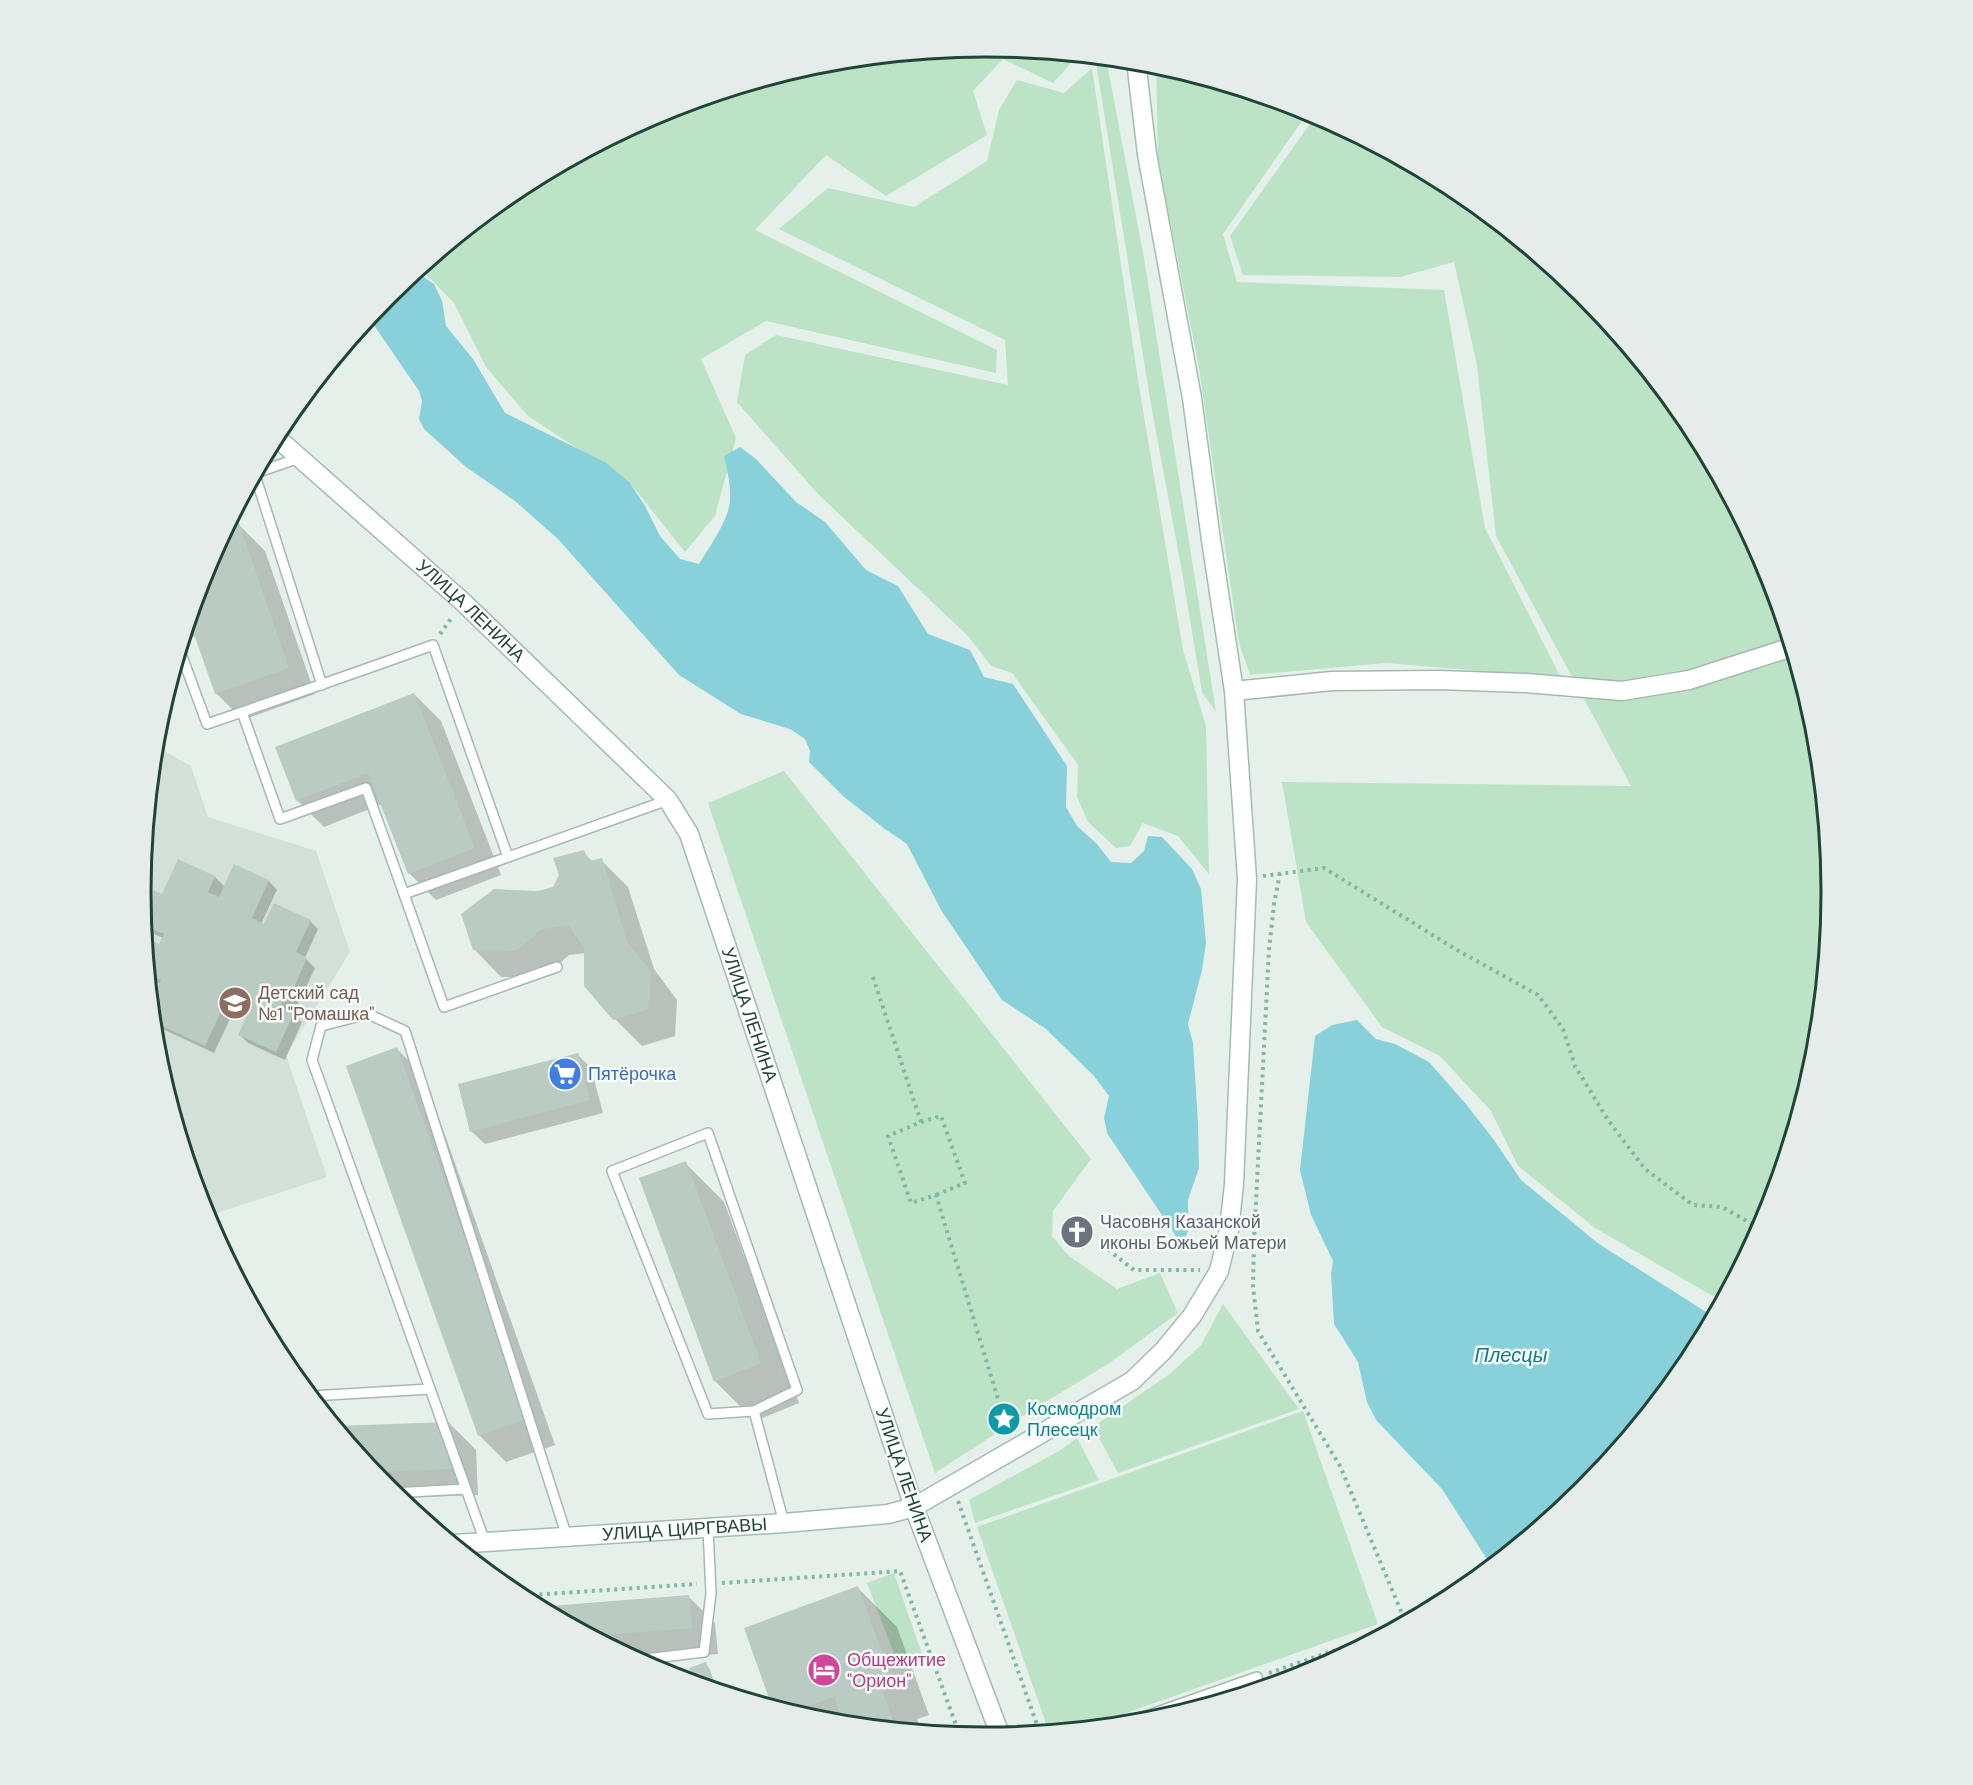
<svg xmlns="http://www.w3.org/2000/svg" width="1973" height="1785" viewBox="0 0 1973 1785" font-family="'DM Sans',sans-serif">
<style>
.built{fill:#d3e0d9}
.green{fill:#bce3c5}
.water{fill:#88d1da}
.shadow{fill:#0003}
.building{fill:#bacbc3}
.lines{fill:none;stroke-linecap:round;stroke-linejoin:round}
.service-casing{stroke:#a6b9b1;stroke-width:12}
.minor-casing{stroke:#a6b9b1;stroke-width:21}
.tertiary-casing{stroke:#a6b9b1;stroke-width:21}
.secondary-casing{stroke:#a2bdb2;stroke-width:21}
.path{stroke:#82b7a4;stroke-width:4;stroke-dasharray:3 4.5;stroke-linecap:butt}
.service{stroke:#fff;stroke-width:9}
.minor{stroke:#fff;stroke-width:18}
.tertiary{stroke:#fff;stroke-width:18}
.secondary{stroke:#fff;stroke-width:18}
.labels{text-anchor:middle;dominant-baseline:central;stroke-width:5;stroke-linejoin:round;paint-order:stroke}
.street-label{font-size:18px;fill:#214439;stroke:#f6fbf8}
.education-label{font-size:18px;fill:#785e54;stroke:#f6fbf8;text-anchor:start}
.shop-label{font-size:18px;fill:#366cbe;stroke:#f6fbf8;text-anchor:start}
.worship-label{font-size:18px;fill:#5b616d;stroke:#f6fbf8;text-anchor:start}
.culture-label{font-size:18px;fill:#0d838f;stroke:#f6fbf8;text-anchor:start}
.hotel-label{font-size:18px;fill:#b23c85;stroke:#f6fbf8;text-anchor:start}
.water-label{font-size:20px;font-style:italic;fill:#147a88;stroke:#f6fbf8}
.rim{fill:none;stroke:#214439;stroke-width:3}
</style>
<rect width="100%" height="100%" fill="#e5f0ea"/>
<path class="built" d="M155,746l36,20 17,51 108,34 34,101 -64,103 41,122 -122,40 -48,-160 -16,-165z"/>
<g class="green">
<path d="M987,47l87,8 -2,7 -19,21 -50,-24 -30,32 14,44 -101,61 -60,-41 -71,75 242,120 -1,23 -230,-52 -65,38 35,79 -21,78 -30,36 -55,-69 -102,-67 -42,-49 -32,-64 -34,-35 97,-79 146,-78 159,-48z"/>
<path d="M1095,57l11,1 38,200 72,454 -14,-20 -21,-126 -30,-161z"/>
<path d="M1156,64l153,47 -86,123 14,48 207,8 41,238 76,150 -174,-15 -137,12 -11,-32 -40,-275 -41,-209z"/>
<path d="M1092,68l46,312 45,270 23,76 3,148 -31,-38 -35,-13 -13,23 -14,2 -28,-26 -11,-25 1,-32 -66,-92 -21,-7 -23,-30 -151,-143 -80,-91 8,-47 31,-20 232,50 -3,-45 -226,-111 49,-41 86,19 73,-46 12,-51 18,-30 47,13z"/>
<path d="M1317,114l140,75 128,106 105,128 78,146 48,159 16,165 -16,165 -48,159 -45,85 -128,-74 -77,-62 -27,-55 -51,-55 -58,-29 -76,-105 -24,-140 349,4 -135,-250 -19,-171 -23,-103 -54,15 -157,-2 -13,-39z"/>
<path d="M784,771l307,388 -38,52 -1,25 17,20 48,33 43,-16 18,40 -70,51 -74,45 -99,64 -227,-670z"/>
<path d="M1223,1304l76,105 -181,64 -25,-46 78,-54 30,-28z"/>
<path d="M1303,1411l75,213 -300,106 -29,2 -72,-205z"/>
<path d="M1077,1438l22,42 -124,43 -6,-23 90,-49z"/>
<path d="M894,1573l30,87 -24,9 -33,-86z"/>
<path d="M1256,1684l2,6 -107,32 -14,2z"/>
</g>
<g class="water">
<path d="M416,272l18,12 8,17 4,25 27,33 32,54 100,49 25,21 15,23 15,30 20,23 19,5c10,-16 31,-46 31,-65 1,-14 -3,-29 -6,-43l16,-9 16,12 40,43 29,20 41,48 32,16 30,48 42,16 14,27 29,7 54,82 -1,41 11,19 20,18 14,18 20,1 13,-12 4,-15 14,1 30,32 9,20 5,54 -4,27 -14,54 5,19 5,80 1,45 -11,32v31l-6,14 -75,-112 -3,-15 5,-22 -15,-20 -48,-47 -44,-29 -61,-90 -34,-66 -22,-15 -42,-33 -34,-34 1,-11 -5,-12 -15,-10 -49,-15 -62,-39 -121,-136 -43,-38 -49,-34 -42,-38 -5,-10 3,-18 -3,-10 -50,-73 20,-24z"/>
<path d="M1357,1020l19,19 19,5 34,18 37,42 28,36 27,40 78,64 115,73 -24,46 -106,128 -92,76 -50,-78 -66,-69 -9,-18 -9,-40 -24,-38 -3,-50 2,-13 -22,-46 -11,-45 15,-134 17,-11z"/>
</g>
<g class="shadow">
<path d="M238,524l27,27 50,143 -72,26 -27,-27 -20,-57 -13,4 22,-72 21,-40z"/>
<path d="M414,694l27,27 60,154 -65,25 -27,-27 -27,-69 -58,23 -27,-27z"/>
<path d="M583,852l10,10 8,-2 27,27 26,82 23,31 -2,36 -33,10 -27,-27 -30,-66 -16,2 -25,22h-43l-27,-28 64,-56 16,-5z"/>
<path d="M179,861l36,16 10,10 9,-21 35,15 8,9 -16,34 4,2 45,-5 8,8 -13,29 10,10 -18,38 -4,-2 -4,8 13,10 -17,38 -37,-17 -9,-9 14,-28 -14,-6 -25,53 -60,-28 -3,-21 10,-20 -11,-5 -1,1 -4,-41 15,7 3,-8 -16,-7 -3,-3 -1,-13 20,-19z"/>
<path d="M397,1049l27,27 131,369 -49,17 -26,-26 -132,-370z"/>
<path d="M577,1054l14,14 12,45 -118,31 -14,-13z"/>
<path d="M685,1163l39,39 75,201 -44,18 -39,-39 -75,-203z"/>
<path d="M1086,1235l4,4 -7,10 -17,-11z"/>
<path d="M449,1423l27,27 2,45 -81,3 -9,-8 -52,-63z"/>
<path d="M858,1588l39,39 32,88 -12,4 4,13 -100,-10 -47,-14 -28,-79z"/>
<path d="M688,1596l27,27 3,31 -80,7 -98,-53z"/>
<path d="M705,1664l4,4 7,19 -5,2 -14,-5z"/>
</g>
<g class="building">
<path d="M239,523l50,145 -74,26 -26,-74 16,-52 23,-42z"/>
<path d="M414,693l61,155 -67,26 -40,-101 -72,28 -21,-54z"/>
<path d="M584,850l5,11 13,-3 25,83 24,31 -2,37 -36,11 -29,-34v-38l-15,-22 -27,3 -26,22 -43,-1 -12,-36 33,-25 44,2 15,-4 6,-12 -6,-17z"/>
<path d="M178,859l37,17 -7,16 11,5 15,-33 35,16 -17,38 12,6 10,-21 37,17 -15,32 11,6 -18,41 -5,-3 -4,10 14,7 -18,39 -38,-17 15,-33 -23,-10 -25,54 -52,-24 -2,-21 10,-21 -12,-5 -4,-37 14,6 5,-10 -20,-8 -2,-14 11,-22 9,4z"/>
<path d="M397,1047l132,371 -51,18 -132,-370z"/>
<path d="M578,1053l12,47 -120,32 -12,-48z"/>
<path d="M686,1161l75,202 -47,19 -75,-204z"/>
<path d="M1068,1221l19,13 -9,12 -18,-12z"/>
<path d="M450,1422l2,47 -79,3 -38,-46z"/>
<path d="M858,1586l33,90 -12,4 17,50 -53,-6 -9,-27 -44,16 -18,-6 -28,-79z"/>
<path d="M689,1595l3,33 -100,8 -55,-29z"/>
<path d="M706,1662l7,21 -10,3 -8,-2 -6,-16z"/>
</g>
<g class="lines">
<g class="service-casing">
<g id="service">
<path d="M256,473l43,-15"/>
<path d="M255,475l67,210"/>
<path d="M180,651l27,73c76,-26 151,-52 226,-79l75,212 -104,37 -38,-106 -86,31 -38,-107"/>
<path d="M508,857l160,-57"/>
<path d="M404,894l40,113 113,-40"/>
<path d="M311,1396l119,-7"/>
<path d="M754,1411l-46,3 -96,-243 96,-38 89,257 -43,21 30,112"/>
<path d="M391,1493l75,-4"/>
<path d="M485,1542l-173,-482 9,-34 47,-12 37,17 162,506"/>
<path d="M637,1660l67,-8 7,-59 -3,-64"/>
<path d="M1120,1725l137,-48 4,12"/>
</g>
</g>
<g class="minor-casing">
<g id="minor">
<path id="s1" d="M276,437l187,165 205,198 21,34 225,673"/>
<path d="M1234,691l98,-10 107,-1 87,3 96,8 67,-11 103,-33"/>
</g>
</g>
<g class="tertiary-casing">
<path id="tertiary" d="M914,1507l87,230"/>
</g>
<g class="secondary-casing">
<g id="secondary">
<path id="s2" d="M454,1544l330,-21 104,-9 26,-7 218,-126 31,-30 29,-35 27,-45 10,-41 5,-46 13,-305 -13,-188 -23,-151 -19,-142 -45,-244 -11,-93"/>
</g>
</g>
<g class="path">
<path d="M440,634l13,-18"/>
<path d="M1280,873l-6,31 -5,46 -15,290 -1,46 5,45 82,135 66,157"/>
<path d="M1263,876l61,-8 133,82 81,45 25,34 12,37 33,54 37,49 48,36 29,2 39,22"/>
<path d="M873,977l48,145 -33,14 23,67 25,-8 72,237"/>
<path d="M921,1122l20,-6 24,67 -29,12"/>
<path d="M1102,1245l32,25h66"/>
<path d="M958,1501l82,232"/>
<path d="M722,1583l178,-12 60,165"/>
<path d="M517,1596l180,-12"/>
<path d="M1269,1673l122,-42"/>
</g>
<use href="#service" class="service"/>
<use href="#minor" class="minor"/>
<use href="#tertiary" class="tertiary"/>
<use href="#secondary" class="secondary"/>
</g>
<defs>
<g id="school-disc" transform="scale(1.725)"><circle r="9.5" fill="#8d6e63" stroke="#f6fbf8"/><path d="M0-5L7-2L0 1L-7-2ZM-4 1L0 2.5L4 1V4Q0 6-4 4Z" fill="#fff"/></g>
<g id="supermarket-disc" transform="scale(1.725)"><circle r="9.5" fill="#3f7fe0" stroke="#f6fbf8"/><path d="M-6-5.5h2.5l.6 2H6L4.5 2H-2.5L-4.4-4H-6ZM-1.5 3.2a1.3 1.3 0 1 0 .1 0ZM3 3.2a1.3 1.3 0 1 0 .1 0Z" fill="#fff"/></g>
<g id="church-disc" transform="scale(1.725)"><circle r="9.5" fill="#6b7280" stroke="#f6fbf8"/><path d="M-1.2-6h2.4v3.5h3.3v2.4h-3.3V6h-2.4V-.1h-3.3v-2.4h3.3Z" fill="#fff"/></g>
<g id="sight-disc" transform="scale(1.725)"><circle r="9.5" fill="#0f9aa8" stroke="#f6fbf8"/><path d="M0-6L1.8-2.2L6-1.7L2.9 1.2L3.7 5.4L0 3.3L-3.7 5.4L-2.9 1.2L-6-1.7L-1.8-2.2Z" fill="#fff"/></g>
<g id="hotel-disc" transform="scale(1.725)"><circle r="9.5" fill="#d1479c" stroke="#f6fbf8"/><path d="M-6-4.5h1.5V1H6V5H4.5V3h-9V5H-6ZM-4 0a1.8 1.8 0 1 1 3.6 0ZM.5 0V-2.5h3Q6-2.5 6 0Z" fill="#fff"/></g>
</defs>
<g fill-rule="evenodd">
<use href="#school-disc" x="235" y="1003"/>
<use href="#supermarket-disc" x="565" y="1074"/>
<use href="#church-disc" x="1077" y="1232"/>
<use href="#sight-disc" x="1004" y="1419"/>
<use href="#hotel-disc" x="824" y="1670"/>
</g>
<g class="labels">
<g class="street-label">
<text stroke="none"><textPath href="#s1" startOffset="261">УЛИЦА ЛЕНИНА</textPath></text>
<text stroke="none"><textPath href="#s1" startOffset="765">УЛИЦА ЛЕНИНА</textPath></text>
<text transform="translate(904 1475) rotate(71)">УЛИЦА ЛЕНИНА</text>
<text stroke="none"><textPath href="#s2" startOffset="231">УЛИЦА ЦИРГВАВЫ</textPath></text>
</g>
<g class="education-label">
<text x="258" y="993">Детский сад<tspan x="258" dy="21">№1 "Ромашка"</tspan></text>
</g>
<g class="shop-label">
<text x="588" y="1074">Пятёрочка</text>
</g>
<g class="worship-label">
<text x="1100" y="1222">Часовня Казанской<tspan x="1100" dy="21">иконы Божьей Матери</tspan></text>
</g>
<g class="culture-label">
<text x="1027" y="1409">Космодром<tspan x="1027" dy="21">Плесецк</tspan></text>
</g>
<g class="hotel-label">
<text x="847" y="1660">Общежитие<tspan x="847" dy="21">"Орион"</tspan></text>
</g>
<g class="water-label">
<text x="1511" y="1355">Плесцы</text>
</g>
</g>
<path d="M0 0H1973V1785H0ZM151 892a835 835 0 1 1 1670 0a835 835 0 1 1-1670 0Z" fill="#e5ece9" fill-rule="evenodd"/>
<path class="rim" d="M151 892a835 835 0 1 1 1670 0a835 835 0 1 1-1670 0Z"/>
</svg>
